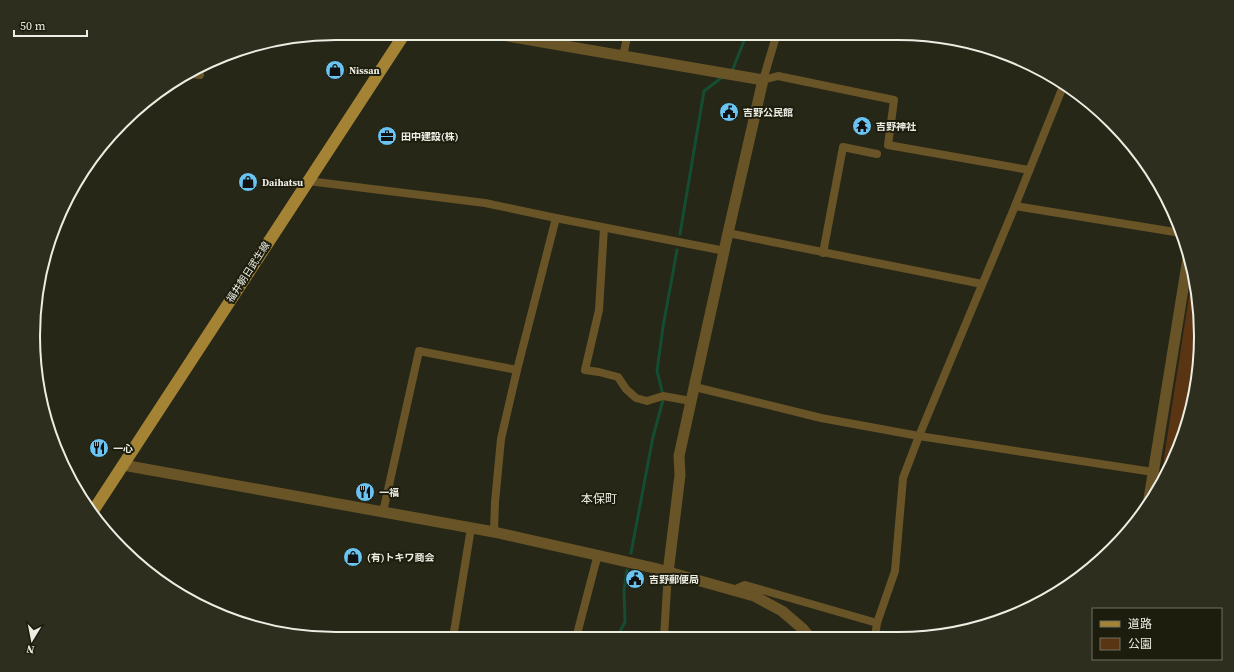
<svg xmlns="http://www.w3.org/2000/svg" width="1234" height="672" viewBox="0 0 1234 672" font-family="'Source Serif 4','Noto Sans JP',serif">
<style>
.green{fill:#5a3513}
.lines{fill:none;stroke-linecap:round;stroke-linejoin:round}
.stream{stroke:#144d32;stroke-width:3}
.minor{stroke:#695427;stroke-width:8}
.tertiary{stroke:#695427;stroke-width:11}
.primary{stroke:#a58335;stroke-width:12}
.labels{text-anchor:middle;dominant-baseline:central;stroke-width:4;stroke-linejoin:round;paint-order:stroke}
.poi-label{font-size:10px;font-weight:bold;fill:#ecede3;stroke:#1d1d0e;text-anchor:start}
.street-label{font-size:10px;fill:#ecede3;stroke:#1d1d0e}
.quarter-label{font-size:12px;fill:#ecede3;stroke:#1d1d0e}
.rim{fill:none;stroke:#ecede3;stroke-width:2}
</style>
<rect width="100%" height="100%" fill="#262717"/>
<path class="green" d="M1193,271l7,45 -2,59 -13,58 -26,57z"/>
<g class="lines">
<g class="stream">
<path d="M730,72l3,-3 14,-36"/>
<path d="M680,234l24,-143 20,-15"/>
<path d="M662,391l-5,-20 6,-44 14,-77"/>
<path d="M631,553l22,-116 10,-37"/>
<path d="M617,637l8,-15 -1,-32 3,-20"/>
</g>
<g class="minor">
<path d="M623,56l5,-23"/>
<path d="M193,74l7,1"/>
<path d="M763,80l15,-4 116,24 -6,45 141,25"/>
<path d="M763,80l14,-47"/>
<path d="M308,181l177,22 71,15 169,33"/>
<path d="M1015,206l166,27"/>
<path d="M604,228l-5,82 -14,60 14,2 19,5 8,12 10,9 11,3 16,-5 28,5"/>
<path d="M728,233l254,51"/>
<path d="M823,253l20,-106 34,7"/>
<path d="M695,387l126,31 98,18 234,36"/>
<path d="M383,512l36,-161 98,19"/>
<path d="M494,532l1,-30 6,-63 16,-69 39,-152"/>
<path d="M731,591l14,-6 132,38"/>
<path d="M664,637l4,-64"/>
<path d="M875,637l2,-14 18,-52 8,-93 16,-42 96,-230 49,-122"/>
<path d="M453,638l18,-110"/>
<path d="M576,638l22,-84"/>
</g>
<g class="tertiary">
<path d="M490,33l273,47 -35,153 -49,223 1,19 -12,98"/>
<path d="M123,465l371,67 160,36 100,28 28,15 21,18 7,8"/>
<path d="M1148,505l41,-253"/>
</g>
<path class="primary" d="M93,511l312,-478"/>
</g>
<defs>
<g id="shop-disc" transform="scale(1)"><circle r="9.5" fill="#6ac3f1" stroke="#1d1d0e"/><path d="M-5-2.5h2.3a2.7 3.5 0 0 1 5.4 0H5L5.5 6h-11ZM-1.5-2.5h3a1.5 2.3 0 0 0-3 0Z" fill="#111"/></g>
<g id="civic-disc" transform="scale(1)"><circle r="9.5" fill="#6ac3f1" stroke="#1d1d0e"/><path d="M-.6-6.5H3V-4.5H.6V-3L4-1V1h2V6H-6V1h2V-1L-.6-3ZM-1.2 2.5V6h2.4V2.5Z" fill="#111"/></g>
<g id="temple-disc" transform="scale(1)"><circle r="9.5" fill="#6ac3f1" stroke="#1d1d0e"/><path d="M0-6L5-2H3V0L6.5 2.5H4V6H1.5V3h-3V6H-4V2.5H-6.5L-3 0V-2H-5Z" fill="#111"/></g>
<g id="office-disc" transform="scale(1)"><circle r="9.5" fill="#6ac3f1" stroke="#1d1d0e"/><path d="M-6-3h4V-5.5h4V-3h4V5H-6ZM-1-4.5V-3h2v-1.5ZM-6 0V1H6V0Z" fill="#111"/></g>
<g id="restaurant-disc" transform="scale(1)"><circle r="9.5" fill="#6ac3f1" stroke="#1d1d0e"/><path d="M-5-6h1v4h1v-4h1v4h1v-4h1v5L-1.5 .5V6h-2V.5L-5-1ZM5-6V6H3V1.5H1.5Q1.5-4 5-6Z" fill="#111"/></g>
</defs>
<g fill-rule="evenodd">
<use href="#shop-disc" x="335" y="70"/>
<use href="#civic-disc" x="729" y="112"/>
<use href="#temple-disc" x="862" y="126"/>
<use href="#office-disc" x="387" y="136"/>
<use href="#shop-disc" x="248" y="182"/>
<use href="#restaurant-disc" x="99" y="448"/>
<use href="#restaurant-disc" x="365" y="492"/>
<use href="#shop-disc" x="353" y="557"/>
<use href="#civic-disc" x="635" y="579"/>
</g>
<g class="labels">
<g class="poi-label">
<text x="349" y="70">Nissan</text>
<text x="743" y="112">吉野公民館</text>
<text x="876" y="126">吉野神社</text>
<text x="401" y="136">田中建設(株)</text>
<text x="262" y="182">Daihatsu</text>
<text x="113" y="448">一心</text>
<text x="379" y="492">一福</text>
<text x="367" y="557">(有)トキワ商会</text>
<text x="649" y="579">吉野郵便局</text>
</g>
<g class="street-label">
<text transform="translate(248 272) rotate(-57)">福井朝日武生線</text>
</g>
<g class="quarter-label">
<text x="599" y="499">本保町</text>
</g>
</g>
<path d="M0 0H1234V672H0ZM336 40H898A296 296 0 0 1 1194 336V336A296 296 0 0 1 898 632H336A296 296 0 0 1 40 336V336A296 296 0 0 1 336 40Z" fill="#2e2e1f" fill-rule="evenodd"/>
<path class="rim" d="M336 40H898A296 296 0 0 1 1194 336V336A296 296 0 0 1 898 632H336A296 296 0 0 1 40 336V336A296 296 0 0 1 336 40Z"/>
<rect x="1092" y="608" width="130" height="52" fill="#1d1d0e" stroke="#707063"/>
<rect x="1100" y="621" width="20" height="6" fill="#a58335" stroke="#707063"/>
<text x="1128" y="628" font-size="12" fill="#ecede3">道路</text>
<rect x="1100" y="638" width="20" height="12" fill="#5a3513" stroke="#707063"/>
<text x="1128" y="648" font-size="12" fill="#ecede3">公園</text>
<g transform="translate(32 640) rotate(190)" stroke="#1d1d0e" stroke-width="3" paint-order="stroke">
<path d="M0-3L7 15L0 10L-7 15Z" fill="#ecede3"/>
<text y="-6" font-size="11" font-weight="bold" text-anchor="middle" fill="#ecede3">N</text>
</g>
<path d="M14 30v6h73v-6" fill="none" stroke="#ecede3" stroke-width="2"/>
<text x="20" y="30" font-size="12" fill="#ecede3" stroke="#1d1d0e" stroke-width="3" paint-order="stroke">50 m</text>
</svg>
